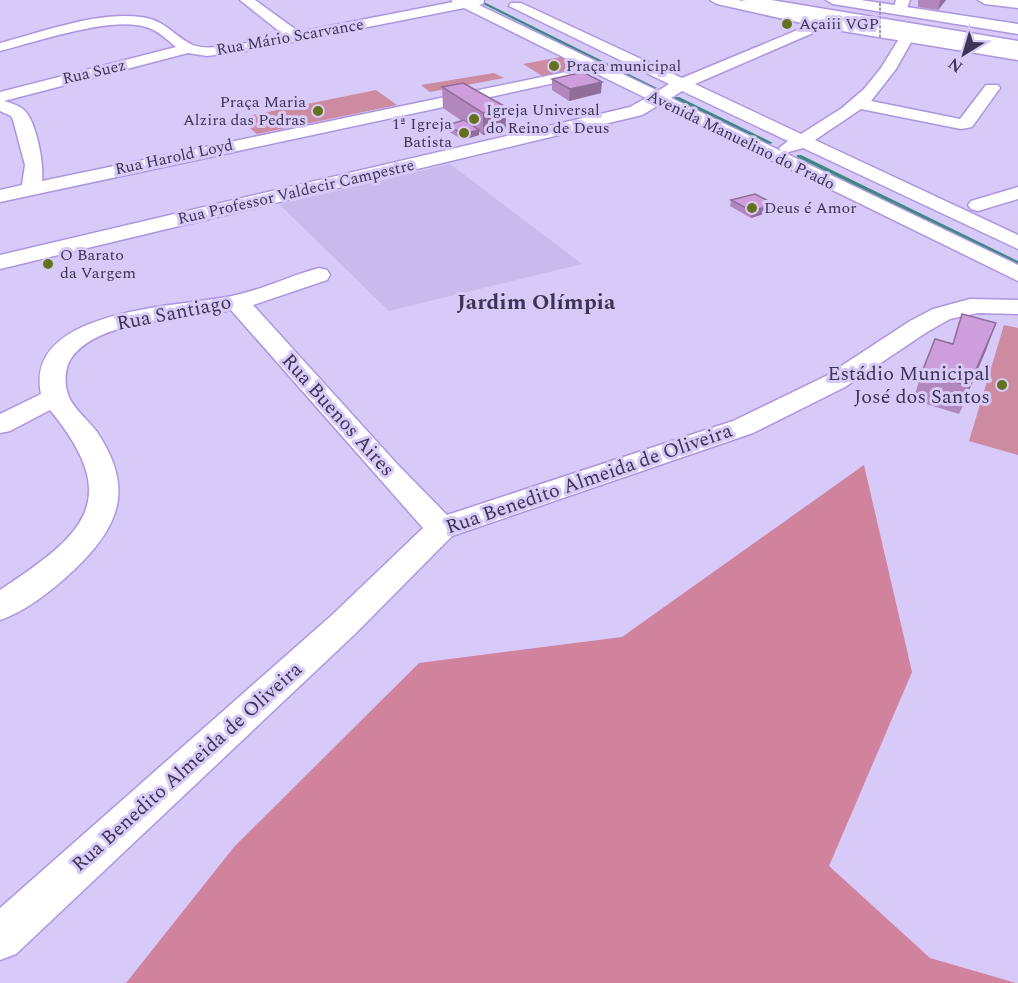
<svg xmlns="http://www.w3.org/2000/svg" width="1018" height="983" viewBox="0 0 1018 983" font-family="Spectral,serif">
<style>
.built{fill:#c9baec}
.green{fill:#cc8ba0}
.forest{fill:#d1829d}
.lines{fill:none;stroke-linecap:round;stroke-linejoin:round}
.stream{fill:#3f8782;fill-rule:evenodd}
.minor-casing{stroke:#ad95e0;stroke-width:3}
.major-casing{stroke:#ad95e0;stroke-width:3}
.highway-casing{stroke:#ad95e0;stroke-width:3}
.minor{fill:#fff;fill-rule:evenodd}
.major{fill:#fff;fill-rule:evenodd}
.highway{fill:#fff;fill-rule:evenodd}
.path-bridge{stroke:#9f92bb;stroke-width:2;stroke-dasharray:3 1.5;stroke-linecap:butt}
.wall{fill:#b187bd}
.shaded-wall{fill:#906e9a}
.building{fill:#ce9ddc;stroke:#906e9a;stroke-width:1.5}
.poi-dot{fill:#64721d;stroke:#d7c9f8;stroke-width:2}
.labels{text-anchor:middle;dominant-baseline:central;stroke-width:6;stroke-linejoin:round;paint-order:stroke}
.far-poi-label{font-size:16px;fill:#3e3453;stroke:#d7c9f8;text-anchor:start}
.far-street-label{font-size:16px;fill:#3e3453;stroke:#d7c9f8}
.street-label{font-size:20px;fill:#3e3453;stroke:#d7c9f8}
.poi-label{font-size:20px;fill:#3e3453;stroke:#d7c9f8;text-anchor:end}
.far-district-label{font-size:22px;font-weight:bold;fill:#3e3453;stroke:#d7c9f8}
</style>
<rect width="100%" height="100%" fill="#d7c9f8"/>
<path class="built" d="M450,164l132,100 -193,47 -110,-107z"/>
<g class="green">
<path d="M561,57l25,12 -42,8 -21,-13z"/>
<path d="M494,73l10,5 -74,14 -9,-7z"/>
<path d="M376,90l21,15 -140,29 -19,-16z"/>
<path d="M1004,325l14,3v127l-49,-14z"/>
</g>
<path class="forest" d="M864,465l48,207 -83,194 101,92 86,25h-890l108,-136 185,-184 203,-26z"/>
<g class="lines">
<g class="stream">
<path d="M475,0h5l177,88 -4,1z"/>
<path d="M675,97h4l94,46 -4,1 -94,-45z"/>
<path d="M797,155h4l217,106v4l-221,-108z"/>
</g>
<g class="minor-casing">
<g id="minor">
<path d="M240,0h15l44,32 154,-30 -2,-2h33l-1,4 -4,1 179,86 11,-7 -160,-78 2,-3h10l161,75 142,-59 7,4 -2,3 -134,58 106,50 41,-26 22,-19 17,-21 21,-34h10l2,3 -18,32 -25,32 89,18 26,-34h12l2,3 -28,39 -11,2 -100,-20 -46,31 203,95v14l-215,-101 -18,5 233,112v16l-359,-176 -17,10 -642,154v-14l630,-148 16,-9 -49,-24 -597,128v-12l22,-5 3,-20 -12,-45 -2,-4 -11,-5v-19l176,-45c-9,-7 -18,-17 -30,-20 -35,-11 -110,15 -146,24v-8c42,-11 98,-32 141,-26 25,3 32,19 52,28 17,8 71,-6 91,-10zM464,8l121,60 -543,113c2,-17 -5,-55 -16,-69 -5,-6 -15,-9 -22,-11l184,-48 19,3 39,-5zM682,91l106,50 -9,7 2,3 -110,-53z"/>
<path d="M896,0h14l-5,13 -5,1 -7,-4z"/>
<path d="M978,0h40v8l-33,-4z"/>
<path d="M1018,187v12l-40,12 -7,-2 -3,-4 3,-4z"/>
<path d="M319,268l8,2 3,5 -3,5 -74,25 145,160 49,50 286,-94 93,-45 84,-55 23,-12 37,-10 48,1v14l-40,-1 -28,6 -23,13 -82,55 -92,46 -301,103 -96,97 -340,321 -16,6v-52l332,-293 91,-87 -192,-218c-44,9 -130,8 -159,47 -8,11 -8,28 -3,40 5,12 20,24 28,35 37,55 24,93 -22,137 -20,19 -48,42 -75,51v-30c83,-55 125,-89 50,-180l-40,21 -10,2v-19l41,-20c-18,-86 139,-87 191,-98 30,-6 57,-20 87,-28z"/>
</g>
</g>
<g class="major-casing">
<g id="major">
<path d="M710,0h28l86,18 194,32v10l-194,-32 -107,-24z"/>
<path d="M826,0h35l157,24v10l-185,-30z"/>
</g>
</g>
<g class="highway-casing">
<path id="highway" d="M742,0h29l247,41v10l-194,-31 -75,-16z"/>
</g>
<use href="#minor" class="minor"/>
<use href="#major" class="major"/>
<use href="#highway" class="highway"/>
<path class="path-bridge" d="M880,3v36"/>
</g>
<g class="wall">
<path d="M918,0h28l-8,10 -20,-3z"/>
<path d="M552,79l49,14 -32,8 -17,-11z"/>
<path d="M442,87l64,20v22l-23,6 -4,-3v3l-16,5 -15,-9 -1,-6 15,-4 -19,-13z"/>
<path d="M731,200l43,4 -1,7 -22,7 -21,-12z"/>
<path d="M996,323l-10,27 -27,64 -46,-14 9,-28 30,-28z"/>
</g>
<g class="shaded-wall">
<path d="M940,0h6l-8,10z"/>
<path d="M602,82l-1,11 -32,8 1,-12z"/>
<path d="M506,107v22l-23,6v-22z"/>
<path d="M479,130v5l-16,5v-6z"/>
<path d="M774,204l-1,7 -22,7 1,-7z"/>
<path d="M996,323l-10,27 -27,64 10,-28z"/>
</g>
<g class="building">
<path d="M583,72l19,10 -32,7 -18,-10z"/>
<path d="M463,83l43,24 -23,6 -41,-26z"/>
<path d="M464,120l15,10 -16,4 -16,-9z"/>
<path d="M755,194l19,10 -22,7 -21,-11z"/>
<path d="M962,314l34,9 -27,63 -47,-14 13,-33 18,5z"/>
</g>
<g class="poi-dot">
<circle cx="787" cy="24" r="6"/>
<circle cx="554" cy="66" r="6"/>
<circle cx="318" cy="111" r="6"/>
<circle cx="474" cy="119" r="6"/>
<circle cx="464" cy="133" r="6"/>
<circle cx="752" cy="208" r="6"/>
<circle cx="48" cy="264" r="6"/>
<circle cx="1002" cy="385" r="6"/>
</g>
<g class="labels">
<g class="far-poi-label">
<text x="799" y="24">Açaiii VGP</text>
<text x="566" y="66">Praça municipal</text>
<text x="306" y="102" text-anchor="end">Praça Maria<tspan x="306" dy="18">Alzira das Pedras</tspan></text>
<text x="486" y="110">Igreja Universal<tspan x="486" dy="18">do Reino de Deus</tspan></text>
<text x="452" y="124" text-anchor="end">1ª Igreja<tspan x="452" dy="18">Batista</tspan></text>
<text x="764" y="208">Deus é Amor</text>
<text x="60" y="255">O Barato<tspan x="60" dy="18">da Vargem</tspan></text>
</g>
<g class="far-street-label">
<text transform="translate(290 37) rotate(-10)">Rua Mário Scarvance</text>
<text transform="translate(94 72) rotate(-13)">Rua Suez</text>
<text transform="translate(741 140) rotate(26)">Avenida Manuelino do Prado</text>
<text transform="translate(174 157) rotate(-12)">Rua Harold Loyd</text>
<text transform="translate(296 192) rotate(-13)">Rua Professor Valdecir Campestre</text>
</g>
<g class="street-label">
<text transform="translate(174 313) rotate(-11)">Rua Santiago</text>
<text transform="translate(338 415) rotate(48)">Rua Buenos Aires</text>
<text transform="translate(589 479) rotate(-19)">Rua Benedito Almeida de Oliveira</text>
<text transform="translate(187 767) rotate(-42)">Rua Benedito Almeida de Oliveira</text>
</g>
<g class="poi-label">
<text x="990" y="374">Estádio Municipal<tspan x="990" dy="23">José dos Santos</tspan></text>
</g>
<g class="far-district-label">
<text x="536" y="302">Jardim Olímpia</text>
</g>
</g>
<g transform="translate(964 54) rotate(217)" stroke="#d7c9f8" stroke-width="4.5" paint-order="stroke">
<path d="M0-4.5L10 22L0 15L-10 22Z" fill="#3e3453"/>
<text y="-9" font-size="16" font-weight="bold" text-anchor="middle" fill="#3e3453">N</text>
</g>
</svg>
